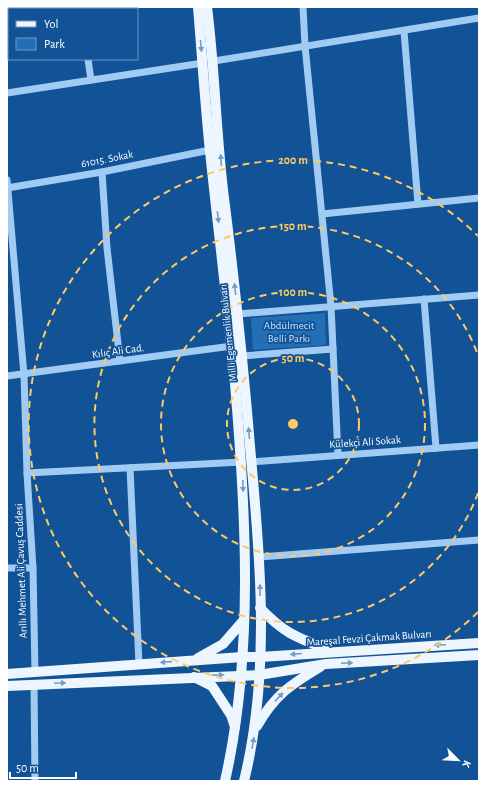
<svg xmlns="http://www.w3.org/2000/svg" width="486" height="788" viewBox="0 0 486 788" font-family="'Alegreya Sans',sans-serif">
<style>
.green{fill:#246eb5}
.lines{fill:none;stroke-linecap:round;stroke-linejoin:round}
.minor{stroke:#a1cbf3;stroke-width:7}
.major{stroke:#edf5ff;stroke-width:10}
.oneway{fill:#749cc5}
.ring{fill:none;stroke:#ffc963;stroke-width:2;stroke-dasharray:7 5}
.labels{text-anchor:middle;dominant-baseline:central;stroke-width:3.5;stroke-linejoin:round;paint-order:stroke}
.street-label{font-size:11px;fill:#fff;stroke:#115396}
.park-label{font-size:11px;fill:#c9e4fd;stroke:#115396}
.centre{fill:#ffc963;stroke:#115396;stroke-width:2}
.ring-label{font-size:12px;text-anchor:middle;font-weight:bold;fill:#ffc963;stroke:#115396;stroke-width:3.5;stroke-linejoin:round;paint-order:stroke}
</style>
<rect width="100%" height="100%" fill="#115396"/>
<path class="green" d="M325,313l1,32 -73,5 -2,-32z"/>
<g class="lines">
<g class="minor">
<path d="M83,7v2"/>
<path d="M303,7l2,39 26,260 7,149"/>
<path d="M404,31l14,173"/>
<path d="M88,59l3,21"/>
<path d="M214,61l265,-43"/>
<path d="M7,93l196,-30"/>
<path d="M102,172l5,76 13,113"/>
<path d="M7,180l17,195 3,98 6,95 2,105"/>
<path d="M7,188l95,-16 108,-22"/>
<path d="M322,214l157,-16"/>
<path d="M424,299l12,149"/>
<path d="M238,314l241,-19"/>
<path d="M242,356l91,-7"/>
<path d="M7,376l225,-30"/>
<path d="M252,462l227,-17"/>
<path d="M130,468l9,196"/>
<path d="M27,473l215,-11"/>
<path d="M260,557l219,-17"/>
<path d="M7,568h26"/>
<path d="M34,684l1,97"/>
</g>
<g class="major">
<path d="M198,7c4,48 7,96 12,144 8,78 18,155 25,233 11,130 19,269 -10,397"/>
<path d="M207,7c8,63 9,128 17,191 11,87 20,173 27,260 10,107 19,217 -7,323"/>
<path d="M260,608c25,26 36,29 69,42"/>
<path d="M198,658l25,-14 20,-23"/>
<path d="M7,674l235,-17h18l219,-14"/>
<path d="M194,677l18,9 19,29 4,12"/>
<path d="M7,686l252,-11 67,-11 153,-9"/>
<path d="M257,726c18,-31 33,-41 63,-59"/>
</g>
</g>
<defs><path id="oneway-solid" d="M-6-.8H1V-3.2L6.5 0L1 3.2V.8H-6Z"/></defs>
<g class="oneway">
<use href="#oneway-solid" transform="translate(201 46) rotate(85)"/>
<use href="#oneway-solid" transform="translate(221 160) rotate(-94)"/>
<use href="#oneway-solid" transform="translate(218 217) rotate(83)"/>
<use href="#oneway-solid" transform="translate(235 289) rotate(-97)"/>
<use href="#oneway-solid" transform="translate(249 433) rotate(-95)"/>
<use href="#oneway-solid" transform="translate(243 486) rotate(88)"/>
<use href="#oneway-solid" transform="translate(260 590) rotate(-90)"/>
<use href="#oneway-solid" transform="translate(440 645) rotate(177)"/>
<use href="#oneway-solid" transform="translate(296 654) rotate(175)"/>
<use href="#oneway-solid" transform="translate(166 662) rotate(176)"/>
<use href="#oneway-solid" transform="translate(347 663) rotate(-3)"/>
<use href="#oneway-solid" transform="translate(218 675) rotate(-3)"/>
<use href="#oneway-solid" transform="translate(60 683) rotate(-3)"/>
<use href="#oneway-solid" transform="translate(279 697) rotate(-47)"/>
<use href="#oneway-solid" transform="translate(253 743) rotate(-80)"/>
</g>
<g class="ring">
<circle cx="293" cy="424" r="66"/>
<circle cx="293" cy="424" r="132"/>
<path d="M478 493A198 198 0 1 1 478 355"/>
<path d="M478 612A264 264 0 1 1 478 236"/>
</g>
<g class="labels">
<g class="street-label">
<text transform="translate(107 159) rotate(-11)">61015. Sokak</text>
<text transform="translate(228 333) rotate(-96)">Milli Egemenlik Bulvarı</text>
<text transform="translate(118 351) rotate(-8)">Kılıç Ali Cad.</text>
<text transform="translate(365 442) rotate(-4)">Külekçi Ali Sokak</text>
<text transform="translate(21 571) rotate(-92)">Arıllı Mehmet Ali Çavuş Caddesi</text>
<text transform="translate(369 638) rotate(-4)">Mareşal Fevzi Çakmak Bulvarı</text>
</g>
<g class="park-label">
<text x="289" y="325">Abdülmecit<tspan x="289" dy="13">Belli Parkı</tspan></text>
</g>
</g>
<circle cx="293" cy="424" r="6" class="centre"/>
<g class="ring-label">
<text x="293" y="164">200 m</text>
<text x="293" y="230">150 m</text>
<text x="293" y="296">100 m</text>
<text x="293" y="362">50 m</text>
</g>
<rect width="486" height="788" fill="none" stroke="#ffffff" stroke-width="16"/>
<rect x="8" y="8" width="130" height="52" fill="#115396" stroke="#7098c0"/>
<rect x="16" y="21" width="20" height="6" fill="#edf5ff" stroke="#7098c0"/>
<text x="44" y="28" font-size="12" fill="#ffffff">Yol</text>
<rect x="16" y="38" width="20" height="12" fill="#246eb5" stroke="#7098c0"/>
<text x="44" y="48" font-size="12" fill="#ffffff">Park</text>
<g transform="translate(458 760) rotate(114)" stroke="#115396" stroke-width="3" paint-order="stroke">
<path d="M0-3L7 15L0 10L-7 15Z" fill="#ffffff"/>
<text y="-6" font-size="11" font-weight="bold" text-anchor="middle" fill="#ffffff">K</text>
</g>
<path d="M10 772v6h66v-6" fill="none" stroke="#ffffff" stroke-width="2"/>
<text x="16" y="772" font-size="12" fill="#ffffff" stroke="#115396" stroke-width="3" paint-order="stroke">50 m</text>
</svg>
